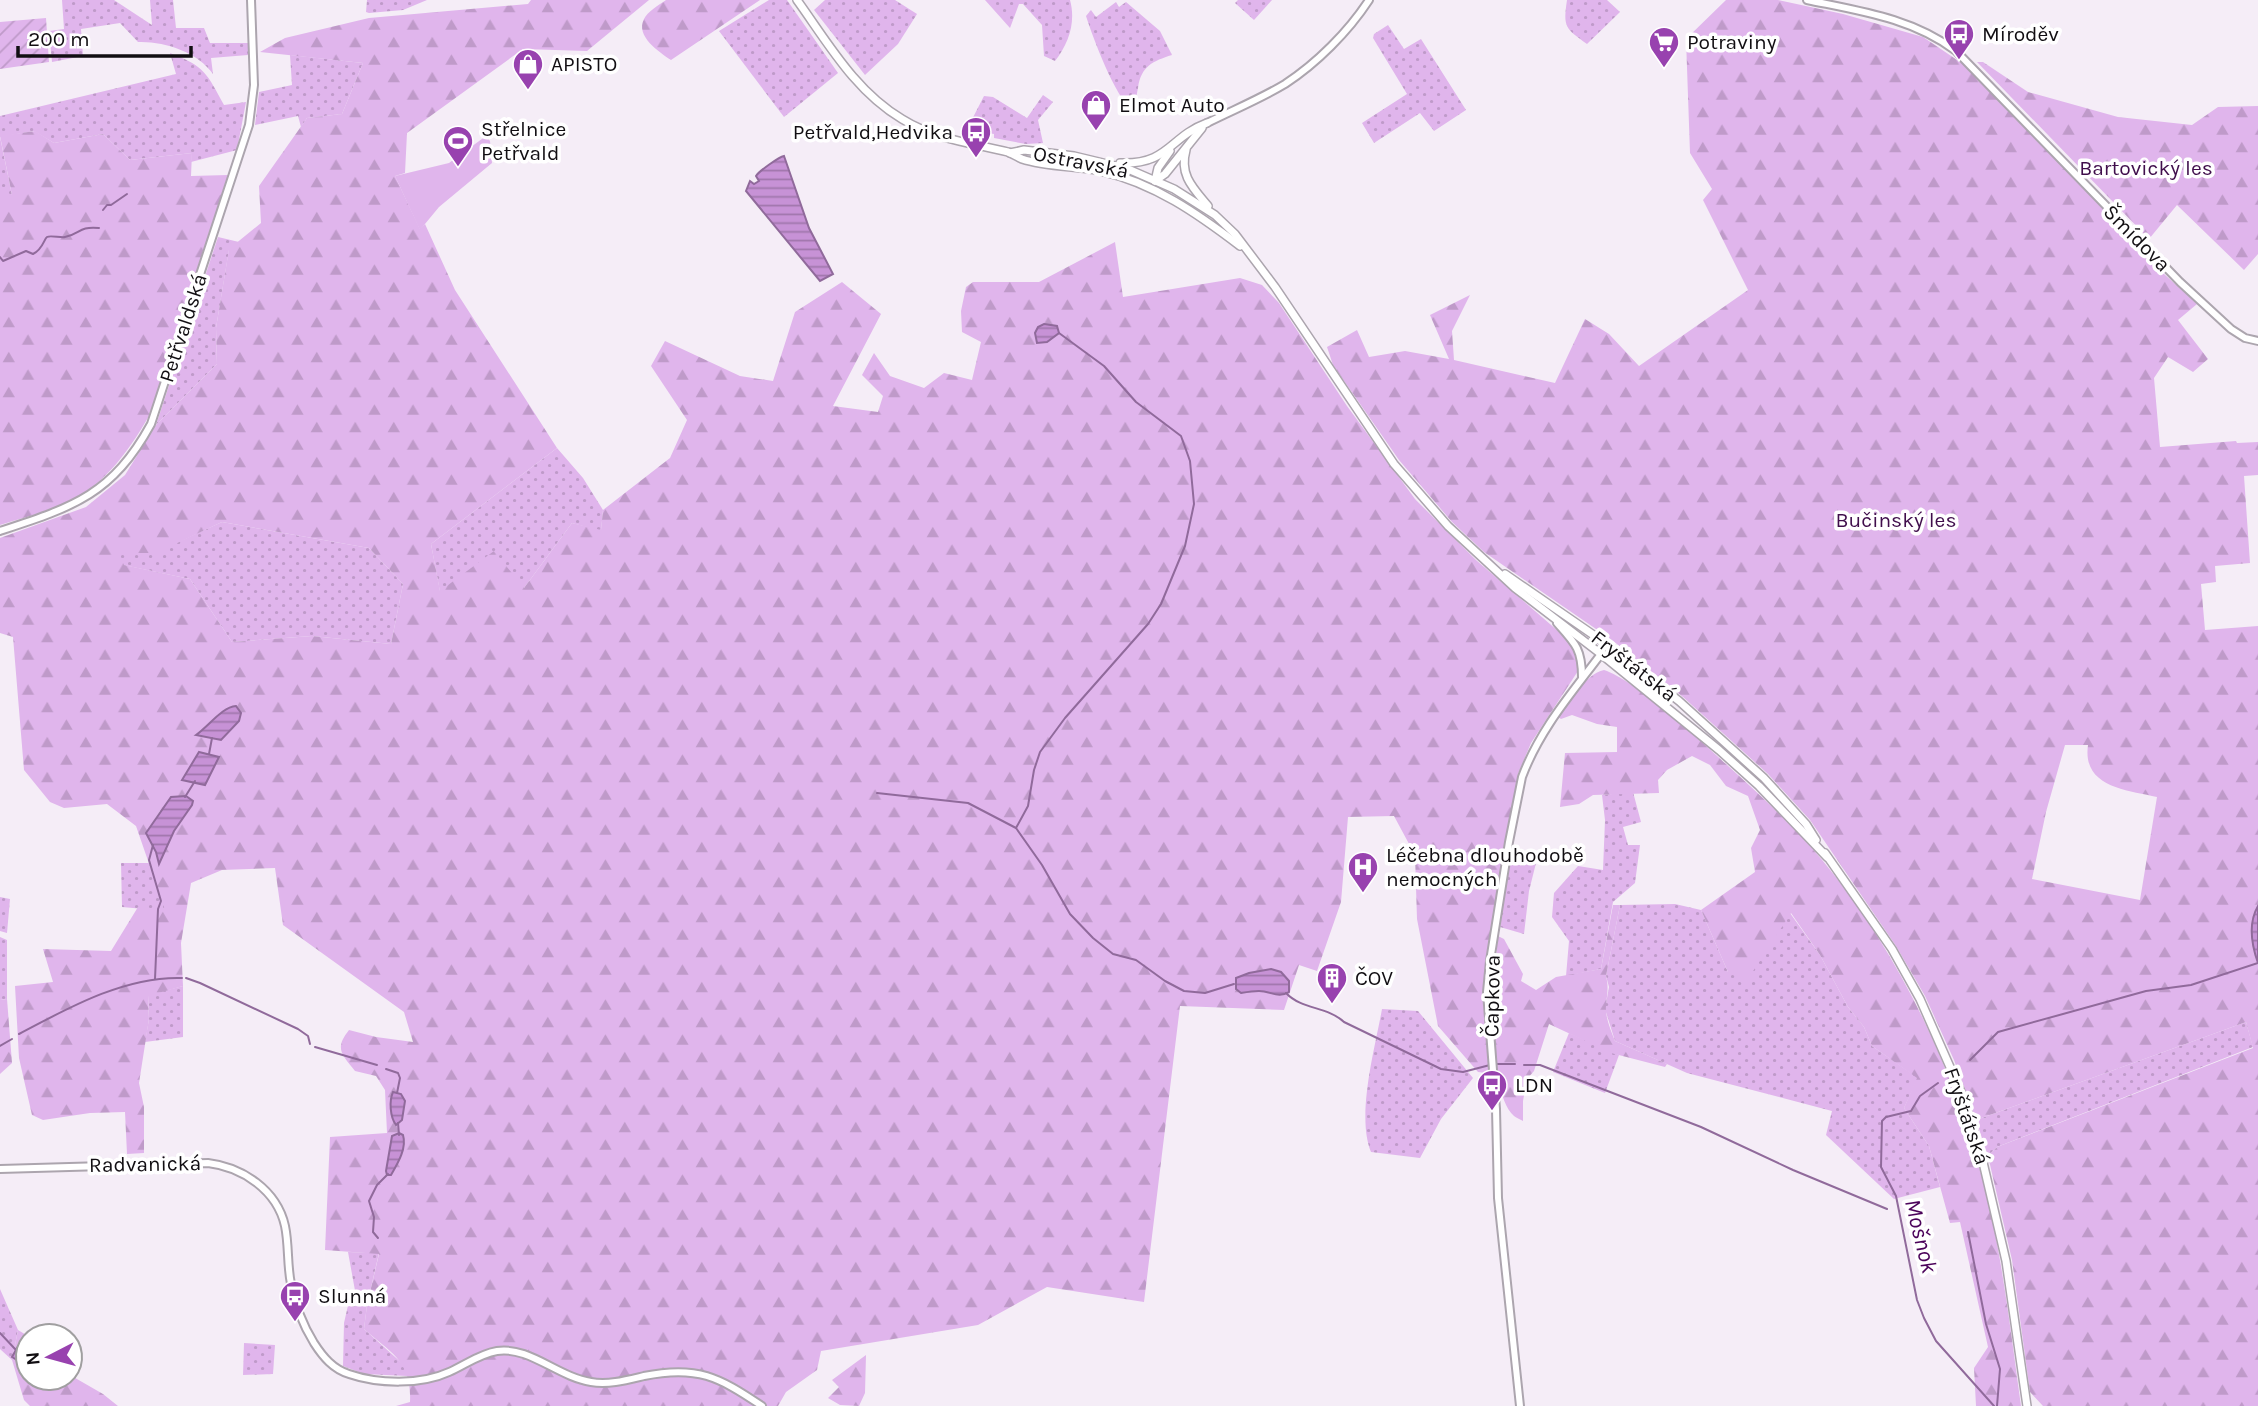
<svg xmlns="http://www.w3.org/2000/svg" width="2258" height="1406" viewBox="0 0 2258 1406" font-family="Karla,sans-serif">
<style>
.grass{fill:url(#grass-dots)}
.forest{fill:url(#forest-firs);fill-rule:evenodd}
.park{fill:#e0b5ec}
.garden{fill:url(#garden-furrows)}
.water{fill:url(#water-rules);stroke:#906a9b;stroke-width:2}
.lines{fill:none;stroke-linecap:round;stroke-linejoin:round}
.stream{stroke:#906a9b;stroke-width:2}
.tertiary-casing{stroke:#aca5ae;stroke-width:10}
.secondary-casing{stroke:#aca5ae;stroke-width:10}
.primary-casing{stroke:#aca5ae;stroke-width:10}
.tertiary{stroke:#fff;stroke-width:6}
.secondary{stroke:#fff;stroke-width:6}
.primary{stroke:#fff;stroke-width:7}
.labels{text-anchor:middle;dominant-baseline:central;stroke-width:7;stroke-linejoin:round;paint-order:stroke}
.poi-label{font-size:21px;fill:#110e12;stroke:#fff;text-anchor:start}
.street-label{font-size:21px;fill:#110e12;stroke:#fff}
.park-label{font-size:21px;fill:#400e4c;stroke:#fff}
.water-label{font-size:23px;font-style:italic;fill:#4b035a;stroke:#fff}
</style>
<defs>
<pattern id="grass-dots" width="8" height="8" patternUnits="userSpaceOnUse" patternTransform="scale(1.75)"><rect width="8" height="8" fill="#e0b5ec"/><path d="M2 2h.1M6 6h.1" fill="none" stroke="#bf9ac9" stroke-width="1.8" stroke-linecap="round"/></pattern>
<pattern id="forest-firs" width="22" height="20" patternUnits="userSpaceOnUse" patternTransform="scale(1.75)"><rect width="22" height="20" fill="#e0b5ec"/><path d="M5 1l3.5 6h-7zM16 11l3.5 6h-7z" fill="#bf9ac9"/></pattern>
<pattern id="garden-furrows" width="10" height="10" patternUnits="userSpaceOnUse" patternTransform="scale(1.75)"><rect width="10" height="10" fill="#e0b5ec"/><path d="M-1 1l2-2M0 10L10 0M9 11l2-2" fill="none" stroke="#bf9ac9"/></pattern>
<pattern id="water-rules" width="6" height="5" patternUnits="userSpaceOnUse" patternTransform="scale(1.75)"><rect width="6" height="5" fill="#c792d6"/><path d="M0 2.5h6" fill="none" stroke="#a076ac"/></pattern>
</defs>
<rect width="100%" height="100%" fill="#f5edf7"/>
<g class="grass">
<path d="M62,0h52l38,25 -2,-25h23l3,28h28l6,15h38v12l-37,3 2,16c-15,-22 -49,-33 -75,-32l-18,-19 -39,6 2,27 -31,6 -3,-31 15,-2z"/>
<path d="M367,0h60l-24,10 -34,3 -3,-1z"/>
<path d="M769,0h18l51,73 -54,44 -65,-86z"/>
<path d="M825,0h70l22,14 -19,30 -33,31 -51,-65z"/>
<path d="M985,0h85c6,22 -1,43 -15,61l-11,-5 -2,-31 -19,-21h-4l-9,24z"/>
<path d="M1238,0h34l-18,20 -19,-17z"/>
<path d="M1567,0h40l13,12 -33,32c-22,-16 -24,-17 -20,-44z"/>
<path d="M1116,2l3,5 7,-5 34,29 12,24c-19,6 -31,11 -34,33 -2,8 -1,14 -7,21 -16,-13 -38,-71 -45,-93l5,-6 5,7z"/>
<path d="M1388,25l16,24 17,-10 45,71 -32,21 -14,-18 -46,30 -12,-20 45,-29 -34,-56 1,-4z"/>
<path d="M170,53c35,13 37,21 54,52l22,-3 -9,48 -46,12 1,-9 -62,7 -27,-26 -49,9 -20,-12 -34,6 12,58h-12v-79l176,-42z"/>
<path d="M290,55l73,8 -21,51 -35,4 -6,9 -3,-11 -43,9 4,-33 33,-7z"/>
<path d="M1043,95l10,7 -15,18 5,23 -17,1 -32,-6v-4l-6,-1 -1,3 -22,-3 19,-37 9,1 34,21z"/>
<path d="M218,237l21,5 -10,8 -13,78 1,36 -61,61z"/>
<path d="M557,448l26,30 20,32 -2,21 -29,-8 -48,65 -84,4 -9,-48z"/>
<path d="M222,522l147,26 34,36 -12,60 -79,-8 -80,6 -42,-63 -67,-14 -5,-12 38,-1z"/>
<path d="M1633,792l8,30 -18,5 5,18h12l-5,38 -22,19 -12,67 -35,7 3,-35 -17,-24 2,-24 24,-27 25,4 2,-50 -3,-25z"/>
<path d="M1512,847l26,8 -9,36 -5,43 -24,-7z"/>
<path d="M121,863h28l17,48 -44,-4z"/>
<path d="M0,897l10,2 -3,34 -7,-2z"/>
<path d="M1675,904l26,6 27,62 62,-59 30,42 28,52 16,20 8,19 46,32 -14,30 25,38 11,41 -46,12 -68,-64 6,-24 -145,-38 -72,-32 -10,-32 4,-22 -3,-11 14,-71z"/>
<path d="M0,937l7,3v59l-7,1z"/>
<path d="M183,986v51l-38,5 4,-23 -1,-24z"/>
<path d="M1382,1009l36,2 55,67 -32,41 -21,39 -49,-6c-15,-36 4,-104 11,-143z"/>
<path d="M2246,1022l7,25 -256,100 -9,9 -12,-36z"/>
<path d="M1569,1033l50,22 -14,38 -52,-21z"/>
<path d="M348,1252l31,1 -12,52 -3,24 40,36 4,11 -44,-2 -21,-8 1,-43 5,-22 7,-5z"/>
<path d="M0,1289l18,41 -6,30 -12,-11z"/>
<path d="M244,1343l31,2 -2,29 -30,1z"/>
</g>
<g class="forest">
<path d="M531,0h118l-62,51 -64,-2 -116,84 -2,40 -10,3 25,53 5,-5 30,66 102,158 -126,96 9,47 54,-40 30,37 48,-65 29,7 2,-20 67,-52 17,-38 -36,-54 14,-25 75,35 33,5 22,-69 47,-30 39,32 -48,92 45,6 5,-16 -21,-21 12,-22 16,23 34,12 20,-15 28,7 9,-38 -19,-10 -1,-21 5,-24 7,-5h66l76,-40 8,55 117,-19 22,7 17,18 68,103 68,93 61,61 97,84 6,20 -1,7 -47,72 -13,31 -33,199 -1,43 6,53 -4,4 -8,-1 -40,-46 -21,-107 -2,-64 -21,-39 -46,1 -7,85 -24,69 -18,-6 -15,45 -104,-4 -36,296 -97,-15 -69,38 -157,26 -4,19 -31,22 -8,14h-382l14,-4c2,-41 -19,-49 -46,-73l3,-24 12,-51 -54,-4 5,-113 57,-4 -2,-43 -9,-14 -21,-5c-13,-17 -21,-22 -6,-41l27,7 37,5 -9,-30 -121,-87 -8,-57 -53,2 -31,13 -10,60 2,43 -35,10 1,23 -10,64 5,24v46l-17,1 -2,-42 -35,1 -47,7 -11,-5 -13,-57 -4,-72 38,-4 -10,-33 68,2 27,-44 27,3 -29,-84 -29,-22 -43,4 -14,-6 -26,-32 -11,-133 -13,-4v-95l86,-31 39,-32 31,-50 61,-61 -1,-36 13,-79 32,-26 -2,-37 48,-68 35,-4 21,-51 -103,-11 25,-14 84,-20 159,-14zM222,522l147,26 34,36 -12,60 -79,-8 -80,6 -42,-63 -66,-14 -5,-12h37zM223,711l16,10 -18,19 -24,-5 12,-9zM160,811h29l-15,20 -15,33 -3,-12 -10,-19z"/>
<path d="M666,0h94l-89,60c-12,-8 -36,-24 -27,-41 3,-7 15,-14 22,-19z"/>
<path d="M1726,0h52l65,14 80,23 40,27 168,173 10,16 56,51 -19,16 30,39 -15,13 -25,-15 -14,21 6,69 76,-6 1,2 21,-1v33l-14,1 6,87 -35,3 1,16 -15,2 4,46 53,-4v280c-10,17 -6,40 0,57v443h-215l-13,-14 -18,-132 -24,-104 9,-9 256,-99 -7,-26 -270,98 -22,-60 -29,-64 -29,-50 -86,-126 -42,-46 -85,-77 -71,-57 -128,-88 -32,-30 -53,-62 -66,-95 -6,-18 30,-17 12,27 36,-6 44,8 -19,-44 40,-20 -18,36 2,29 101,23 30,-64 24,15 30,32 109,-76 -45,-90 9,-11 -22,-36 -4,-114zM2065,745h23c-6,42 38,45 69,52l-17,103 -108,-21 14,-67z"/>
<path d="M1977,62h6l45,30 90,25 74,8 26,-18 40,-1v148l-14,16 -67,-65 -28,34z"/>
<path d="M35,131l19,12 49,-9 27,26 62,-7 -1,23 37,-1 -79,241c-22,38 -49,75 -91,91 -19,7 -39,12 -58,18v-330h12l-12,-59z"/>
<path d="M1604,670c31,10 96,70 122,94 33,30 68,62 97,97 79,96 132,211 163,331 17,70 25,142 35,214h-45l-2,-38 14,-21 -28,-125 -10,1 -21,-77 -25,-38 13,-30 -45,-32 -8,-19 -16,-20 -28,-52 -29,-42 -45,69 -18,-10 -27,-62 54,-38 -4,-24 9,-18 -12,-34 -22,-10 -16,-21 -18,-9 -25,14 -9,10 1,13 -66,2 -14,9 -19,3 5,-54 52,-1v-25l-20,-3 -25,-9 -11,4 -3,-2c12,-15 27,-43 46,-47z"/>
<path d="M1613,905h7l-14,71c3,12 1,18 0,30 -1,11 5,25 9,35l52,23 -2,3 -54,-14 -62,-29 -15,47 -7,8 -4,22v20c-3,-2 -7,-3 -9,-5 -28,-24 -20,-144 -16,-180l6,3 19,35 -2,7 15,9 20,-13 45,-8z"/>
<path d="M7,999l5,64 -12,11v-74z"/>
<path d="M18,1330l10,6v42h42v-3l33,19 15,12h-88l-6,-6 -12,-40z"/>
<path d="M866,1355l-1,38 -6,13 -19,-1 -12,-7 11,-11 -7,-7z"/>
</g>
<path class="park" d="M486,136l4,5 2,22 -53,44 -19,23 -25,-54 54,-13z"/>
<path class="garden" d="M46,18l3,44 -49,7v-47z"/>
<g class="water">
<path d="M784,156l25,72 24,46 -13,7 -74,-90 4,-10 4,3 5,-3 -3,-5c3,-5 23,-19 28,-20z"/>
<path d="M1044,324l13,2 2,7 -12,9 -10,1 -2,-10 3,-6z"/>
<path d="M236,706l5,7 -2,8 -18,19 -25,-5c13,-9 26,-28 40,-29z"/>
<path d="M199,752l20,5 -14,28 -23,-5z"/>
<path d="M186,796l7,5 -1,4 -18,26 -15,33 -3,-12 -10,-19 25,-36z"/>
<path d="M2258,906v57c-6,-17 -10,-40 0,-57z"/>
<path d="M1271,969l10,3 8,9v11c-11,7 -18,-1 -30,-1 -6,0 -12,1 -18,2l-5,-4v-11l13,-5z"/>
<path d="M393,1092l8,2 4,7 -3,19 -6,5c-6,-8 -7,-24 -3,-33z"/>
<path d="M399,1133l4,2c4,13 -5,28 -12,40h-4l-1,-4 6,-35z"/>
<path d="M17,1348l11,5v14l-16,-10z"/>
</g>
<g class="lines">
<g class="stream">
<path d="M103,210l4,-5h4l16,-11"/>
<path d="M0,257l3,4 23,-10 7,3c10,-5 11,-15 14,-17 3,-2 14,1 18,0 16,-3 13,-11 34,-9"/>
<path d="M1059,333l45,33 32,36 45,34 9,25 4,43 -9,42 -24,58 -13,20 -83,94 -25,34 -6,18 -6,36 -12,22 26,37 28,49 23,24 20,16 23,6 29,21 19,10 21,2 29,-9"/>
<path d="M209,754l3,-16"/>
<path d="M877,793l91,10 48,25"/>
<path d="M185,797l10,-16"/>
<path d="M153,845l-4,15 12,41 -3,8 -3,70"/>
<path d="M186,978l14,5 98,46 10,7 2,8"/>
<path d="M1286,993c16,17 41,13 58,29l97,47 22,3 27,-7"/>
<path d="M19,1034c49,-26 106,-58 163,-56"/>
<path d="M0,1046l12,-7"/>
<path d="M315,1047l62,18"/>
<path d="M1970,1060l28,-28 148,-41 45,-6 67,-22"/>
<path d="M1496,1064h19"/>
<path d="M1524,1065h16l161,62 92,43 94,39"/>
<path d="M386,1069l12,4 2,5 -3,15"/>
<path d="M1938,1083l-18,13 -9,15 -25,6 -4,4 -1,46 15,29 21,104 7,18 12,23 58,65"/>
<path d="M398,1123l1,12"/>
<path d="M1968,1232l18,92 14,45 -3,37"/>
<path d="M378,1238l-5,-6 1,-15 -5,-16 8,-16 11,-11"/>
<path d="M0,1333l16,17"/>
</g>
<g class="tertiary-casing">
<g id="tertiary">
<path d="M1807,0c53,11 105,18 149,51l224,231 51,47 14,9 13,3"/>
<path d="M0,531c73,-24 112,-36 151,-107l98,-299 5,-40 -3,-85"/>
<path d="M1557,623c18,20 25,26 25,54"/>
<path d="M1601,654l22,5"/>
<path d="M0,1169l208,-6c34,4 69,27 77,63 4,19 2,39 6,58 4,21 12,41 23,59 9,14 19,26 35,31 29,10 72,11 100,-2 16,-7 30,-18 48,-21 32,-5 61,26 94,31 18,3 36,-2 53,-6 53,-11 75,1 118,30"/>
<path d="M1520,1406l-22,-208 -2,-89 -9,-117 3,-31 19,-119 13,-65c18,-48 49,-83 79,-123"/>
</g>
</g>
<g class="secondary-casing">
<path id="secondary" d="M1207,123c26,-13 53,-24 78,-39 32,-21 63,-52 84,-84"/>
</g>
<g class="primary-casing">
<g id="primary">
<path d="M797,0c31,43 58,91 105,119 32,20 69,24 106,33 5,2 9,5 14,7 24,8 54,7 79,12 53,12 97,43 139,75"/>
<path d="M1186,150c-7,25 7,38 22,56"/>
<path d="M1010,153l14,-3 50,6 54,13 46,20 41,26 20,19 40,53 119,177 54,62 67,62 86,66 118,96 40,36 68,71"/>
<path d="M1120,163c49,2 49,-26 87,-40"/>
<path d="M1155,181l10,-7 37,-46"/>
<path d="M1155,181l3,-13 12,-17"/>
<path d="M1505,574l103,71 71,56 85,77 42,46 10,16"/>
<path d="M1825,853l67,96 28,50 41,93 21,66 24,103 21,145"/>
</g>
</g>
<use href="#tertiary" class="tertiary"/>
<use href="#secondary" class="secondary"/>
<use href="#primary" class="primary"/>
</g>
<defs>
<g id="bus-pin" transform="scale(1.575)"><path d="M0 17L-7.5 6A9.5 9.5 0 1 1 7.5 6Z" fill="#9842af" stroke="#fff"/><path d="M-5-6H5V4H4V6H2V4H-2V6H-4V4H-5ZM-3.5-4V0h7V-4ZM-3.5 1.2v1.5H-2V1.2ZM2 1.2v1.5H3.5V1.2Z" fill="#fff"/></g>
<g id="supermarket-pin" transform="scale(1.575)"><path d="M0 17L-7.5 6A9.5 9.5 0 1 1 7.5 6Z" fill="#9842af" stroke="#fff"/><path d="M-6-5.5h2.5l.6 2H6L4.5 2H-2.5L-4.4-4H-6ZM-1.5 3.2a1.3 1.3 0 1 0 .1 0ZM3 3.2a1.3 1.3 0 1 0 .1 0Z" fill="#fff"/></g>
<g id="shop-pin" transform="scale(1.575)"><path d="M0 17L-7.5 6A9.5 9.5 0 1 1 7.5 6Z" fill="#9842af" stroke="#fff"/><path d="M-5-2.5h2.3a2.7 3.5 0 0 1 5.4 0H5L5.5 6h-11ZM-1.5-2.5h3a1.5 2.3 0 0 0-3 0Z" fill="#fff"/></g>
<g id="stadium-pin" transform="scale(1.575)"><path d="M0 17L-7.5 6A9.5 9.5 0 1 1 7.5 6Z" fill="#9842af" stroke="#fff"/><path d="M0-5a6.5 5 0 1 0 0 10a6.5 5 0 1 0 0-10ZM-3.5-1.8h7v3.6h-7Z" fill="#fff"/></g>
<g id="hospital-pin" transform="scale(1.575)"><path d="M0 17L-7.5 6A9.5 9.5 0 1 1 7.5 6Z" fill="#9842af" stroke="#fff"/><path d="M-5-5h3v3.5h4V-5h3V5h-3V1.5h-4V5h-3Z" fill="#fff"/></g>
<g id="building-pin" transform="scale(1.575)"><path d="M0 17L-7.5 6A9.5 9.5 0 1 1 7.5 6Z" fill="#9842af" stroke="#fff"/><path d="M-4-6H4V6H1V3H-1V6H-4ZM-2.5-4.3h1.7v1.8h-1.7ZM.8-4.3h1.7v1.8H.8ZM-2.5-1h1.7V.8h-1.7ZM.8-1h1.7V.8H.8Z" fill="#fff"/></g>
</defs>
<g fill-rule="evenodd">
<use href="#bus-pin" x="1959" y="34"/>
<use href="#supermarket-pin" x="1664" y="42"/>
<use href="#shop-pin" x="528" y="64"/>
<use href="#shop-pin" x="1096" y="105"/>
<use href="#bus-pin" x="976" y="132"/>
<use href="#stadium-pin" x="458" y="141"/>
<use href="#hospital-pin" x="1363" y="867"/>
<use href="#building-pin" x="1332" y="978"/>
<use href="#bus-pin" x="1492" y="1085"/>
<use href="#bus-pin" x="295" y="1296"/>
</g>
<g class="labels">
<g class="poi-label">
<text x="1982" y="34">Míroděv</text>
<text x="1687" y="42">Potraviny</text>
<text x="551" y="64">APISTO</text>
<text x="1119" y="105">Elmot Auto</text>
<text x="481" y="129">Střelnice<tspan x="481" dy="24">Petřvald</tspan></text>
<text x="953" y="132" text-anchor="end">Petřvald,Hedvika</text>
<text x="1386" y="855">Léčebna dlouhodobě<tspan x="1386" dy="24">nemocných</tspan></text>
<text x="1355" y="978">ČOV</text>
<text x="1515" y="1085">LDN</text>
<text x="318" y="1296">Slunná</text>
</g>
<g class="street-label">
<text transform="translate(1081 162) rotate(11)">Ostravská</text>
<text transform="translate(2137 238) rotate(45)">Šmídova</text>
<text transform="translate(183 328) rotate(-72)">Petřvaldská</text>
<text transform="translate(1634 666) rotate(38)">Fryštátská</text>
<text transform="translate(1492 996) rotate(-89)">Čapkova</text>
<text transform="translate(1967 1116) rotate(71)">Fryštátská</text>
<text transform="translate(145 1164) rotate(-1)">Radvanická</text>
</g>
<g class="park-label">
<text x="2146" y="168">Bartovický les</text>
<text x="1896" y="520">Bučinský les</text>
</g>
<g class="water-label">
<text transform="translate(1921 1236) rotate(76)">Mošnok</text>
</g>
</g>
<g transform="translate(49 1357) rotate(264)"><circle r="33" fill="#ffffff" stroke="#a09fa0" stroke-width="2"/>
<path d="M0-5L12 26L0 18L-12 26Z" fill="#9842af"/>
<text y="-10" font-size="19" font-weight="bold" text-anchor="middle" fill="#110e12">N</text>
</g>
<path d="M18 46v10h173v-10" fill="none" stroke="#110e12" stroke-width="3.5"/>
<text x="28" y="46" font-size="21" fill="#110e12" stroke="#ffffff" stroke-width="5" paint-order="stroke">200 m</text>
</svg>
